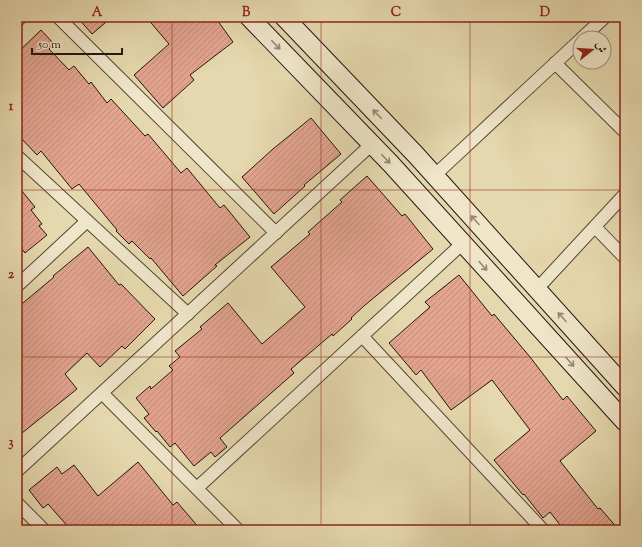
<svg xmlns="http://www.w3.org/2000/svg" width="642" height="547" viewBox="0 0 642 547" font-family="'Sorts Mill Goudy',Amiri,serif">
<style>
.building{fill:url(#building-hatch);stroke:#23150f}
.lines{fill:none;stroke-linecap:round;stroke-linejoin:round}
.street-casing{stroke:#544637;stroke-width:14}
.secondary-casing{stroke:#23150f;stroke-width:20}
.street{stroke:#efe6ca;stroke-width:12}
.secondary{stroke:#efe6ca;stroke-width:18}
.oneway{stroke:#938876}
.grid{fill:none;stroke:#8f2418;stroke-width:1;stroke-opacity:0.55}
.neatline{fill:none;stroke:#8f2418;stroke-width:1.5}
.grid-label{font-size:13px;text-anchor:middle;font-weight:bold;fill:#8f2418}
</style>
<defs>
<pattern id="building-hatch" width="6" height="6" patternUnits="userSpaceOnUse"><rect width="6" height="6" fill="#e3a490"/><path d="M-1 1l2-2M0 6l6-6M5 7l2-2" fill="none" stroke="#c28c7b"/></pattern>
</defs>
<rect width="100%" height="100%" fill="#e6d8ae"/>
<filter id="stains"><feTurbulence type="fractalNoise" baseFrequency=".005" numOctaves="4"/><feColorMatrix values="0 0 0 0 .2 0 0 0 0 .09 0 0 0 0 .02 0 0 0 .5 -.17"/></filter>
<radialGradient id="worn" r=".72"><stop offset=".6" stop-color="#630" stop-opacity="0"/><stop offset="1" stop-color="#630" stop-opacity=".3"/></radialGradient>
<g class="building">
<path d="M77,17h35l-20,17z"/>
<path d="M146,17h69l18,25 -43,33 4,5 -31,28 -29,-33 35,-31z"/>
<path d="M41,30l13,14 -5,5 20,21 5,-4 15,18 2,-2 16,21 4,-4 34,37 3,-2 33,39 6,-5 33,40 4,-3 26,32 -35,28 2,1 -34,30 -32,-38 -1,1 -18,-18 -3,3 -13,-13 1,-1 -38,-46 -7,5 -31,-38 -4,4 -20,-21v-81z"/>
<path d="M311,118l30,36 -37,31 1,1 -31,28 -32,-37 31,-28z"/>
<path d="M367,176l35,40 3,-2 28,35 -68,56 -14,13 1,1 -19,17 -1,-2 -41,35 3,4 -74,65 7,9 -12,10 -4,-5 -17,14 -19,-23 -5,4 -13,-16 -1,1 -12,-14 5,-4 -13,-16 14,-12 1,3 22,-19 -4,-4 11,-9 -5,-6 27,-22 -2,-2 28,-24 34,41 43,-37 -34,-40 39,-33 -2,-2 34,-30 -2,-2z"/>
<path d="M17,185l18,22 -4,3 11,14 -3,2 8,9 -22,18 -8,-11z"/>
<path d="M88,247l31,38 2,-1 34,35 -30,30 -3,-3 -22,21 -13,-14 -22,21 12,15 -60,48v-129l37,-31 -1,-1z"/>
<path d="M459,275l33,41 2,-2 36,43 33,43 4,-4 29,35 -36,30 38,48 2,-1 19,22h-55l-14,-18 -7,6 -19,-24 -1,1 -29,-35 36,-30 -38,-50 -41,30 -30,-40 -5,5 -27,-32 41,-36 -5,-5z"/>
<path d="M138,462l35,43 4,-3 24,28h-130l-23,-26 -5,4 -14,-18 28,-23 5,7 12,-9 24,31z"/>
</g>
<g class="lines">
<g class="street-casing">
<g id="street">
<path d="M58,17l218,216"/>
<path d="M17,21l4,-4"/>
<path d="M582,38l23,-21"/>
<path d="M555,63l70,69"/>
<path d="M17,156l171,158"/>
<path d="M435,175l145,-135"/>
<path d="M595,227l30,31"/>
<path d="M17,286l70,-65"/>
<path d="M537,289l88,-95"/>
<path d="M362,336l181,194"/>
<path d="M102,393l136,137"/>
<path d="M17,471l355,-327"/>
<path d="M197,488l266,-245"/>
<path d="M17,503l27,27"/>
</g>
</g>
<g class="secondary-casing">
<g id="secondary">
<path d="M249,17l142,147 234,258"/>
<path d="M284,17l132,138 209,232"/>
</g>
</g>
<use href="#street" class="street"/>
<use href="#secondary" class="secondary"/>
</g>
<defs><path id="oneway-shaft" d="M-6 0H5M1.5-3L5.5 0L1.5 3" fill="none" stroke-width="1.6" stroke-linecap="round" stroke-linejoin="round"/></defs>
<g class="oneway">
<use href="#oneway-shaft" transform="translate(276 45) rotate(46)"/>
<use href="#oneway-shaft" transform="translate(377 114) rotate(-134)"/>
<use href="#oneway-shaft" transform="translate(386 159) rotate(46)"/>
<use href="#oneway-shaft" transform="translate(475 220) rotate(-132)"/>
<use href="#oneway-shaft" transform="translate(483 266) rotate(48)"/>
<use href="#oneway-shaft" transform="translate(562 317) rotate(-132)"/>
<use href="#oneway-shaft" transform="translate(570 362) rotate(48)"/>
</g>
<path class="grid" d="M172,17v513M321,17v513M470,17v513M17,190h608M17,357h608"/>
<rect width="642" height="547" fill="none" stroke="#e6d8ae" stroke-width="44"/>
<g transform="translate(592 50) rotate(73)"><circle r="19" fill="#efe6ca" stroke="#9d927f"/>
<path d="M0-3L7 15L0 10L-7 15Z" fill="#8f2418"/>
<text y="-6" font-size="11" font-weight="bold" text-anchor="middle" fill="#23150f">ش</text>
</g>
<path d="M32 48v6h90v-6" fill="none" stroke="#23150f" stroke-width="2"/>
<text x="38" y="48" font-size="12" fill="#23150f" stroke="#efe6ca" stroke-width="3" paint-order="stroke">50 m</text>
<rect x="22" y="22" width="598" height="503" class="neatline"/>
<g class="grid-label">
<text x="97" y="16">A</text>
<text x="246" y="16">B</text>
<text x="396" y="16">C</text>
<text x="545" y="16">D</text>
<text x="11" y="110">1</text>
<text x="11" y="278">2</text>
<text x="11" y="446">3</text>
</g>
<rect width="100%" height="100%" filter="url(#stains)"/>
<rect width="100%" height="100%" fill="url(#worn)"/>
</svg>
